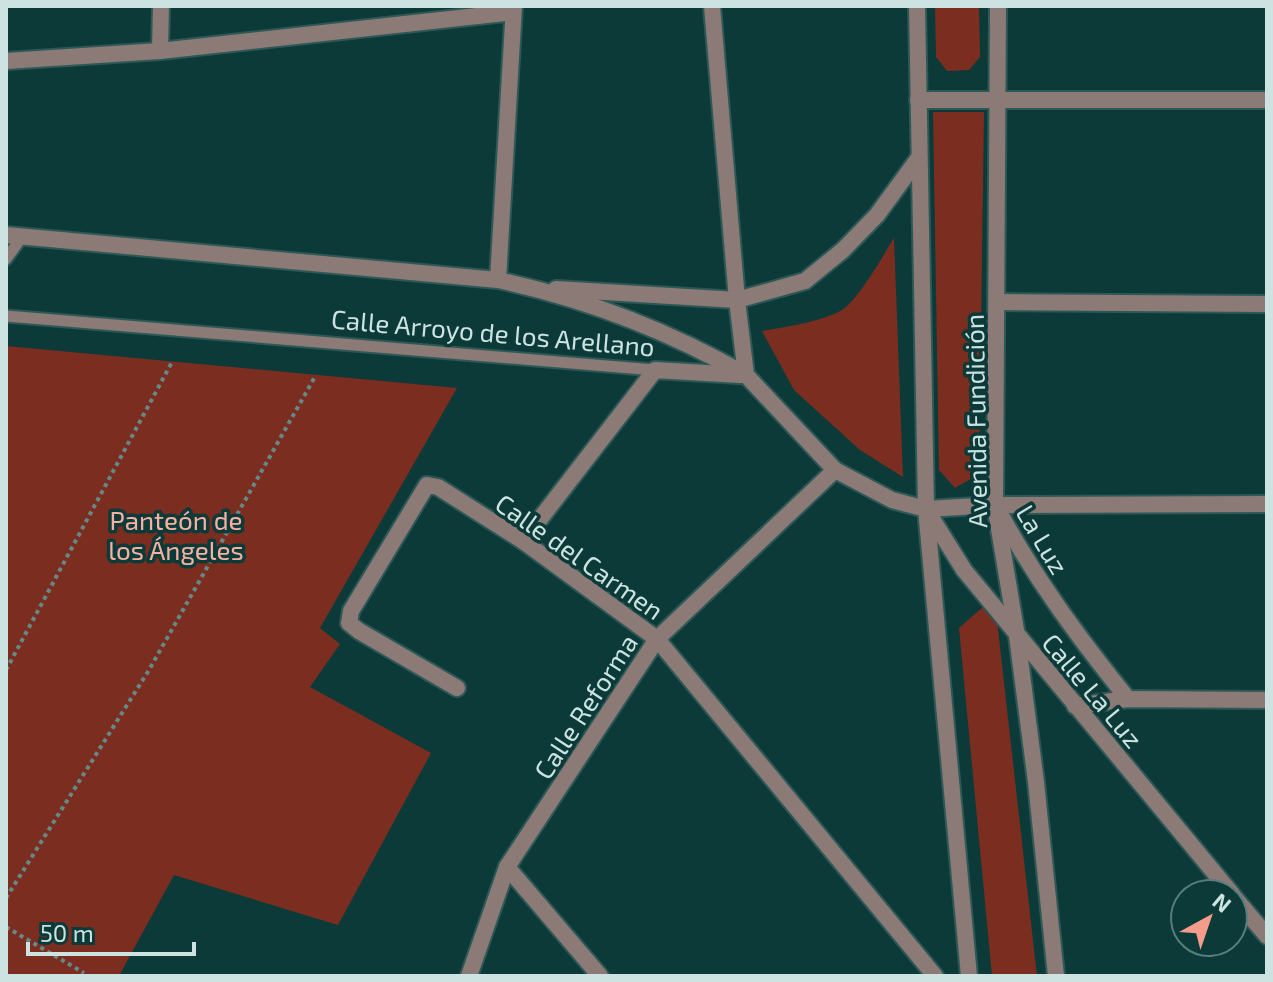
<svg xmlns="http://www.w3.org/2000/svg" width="1273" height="982" viewBox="0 0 1273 982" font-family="'Exo 2',sans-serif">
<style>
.green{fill:#7b2e20}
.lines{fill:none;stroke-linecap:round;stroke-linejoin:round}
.service-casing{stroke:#2e5856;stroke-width:15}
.minor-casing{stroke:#2e5856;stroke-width:20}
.tertiary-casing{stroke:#2e5856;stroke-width:20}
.path{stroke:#668987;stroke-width:4;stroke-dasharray:4 4;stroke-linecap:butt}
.service{stroke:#8b7a76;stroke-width:11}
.minor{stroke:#8b7a76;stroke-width:16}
.tertiary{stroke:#8b7a76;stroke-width:16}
.labels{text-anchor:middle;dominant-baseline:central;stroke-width:7;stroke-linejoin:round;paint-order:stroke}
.street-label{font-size:26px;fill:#cce3e1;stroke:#0b3a38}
.park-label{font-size:26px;fill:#f7b0a1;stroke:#0b3a38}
</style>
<rect width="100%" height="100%" fill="#0b3a38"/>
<g class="green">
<path d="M935,6h44l1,51 -11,13 -22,1 -11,-14z"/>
<path d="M933,112h51l-5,362 -24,14 -16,-18z"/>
<path d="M894,238l9,239 -43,-27 -66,-60 -32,-59c23,-4 59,-9 80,-21 16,-10 41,-54 52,-72z"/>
<path d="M6,346l451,42 -137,240 20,16 -30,43 121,66 -93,172 -164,-50 -55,101h-29l-6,-2 -2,2h-76z"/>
<path d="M984,606l13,14 40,356h-45l-33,-348z"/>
</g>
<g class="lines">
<g class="service-casing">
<g id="service">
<path d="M6,259l16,-22"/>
<path d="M6,316l649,54"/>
</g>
</g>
<g class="minor-casing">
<g id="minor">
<path d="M712,6l25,294 9,75 89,95 57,30 34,9 69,-4 272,-1"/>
<path d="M160,51l1,-45"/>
<path d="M6,61l154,-10 353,-39"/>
<path d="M918,100h349"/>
<path d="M6,235l492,45c88,19 171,51 248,95"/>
<path d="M498,280l16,-274"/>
<path d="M556,289l181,11 68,-19 38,-31 34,-35 41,-56"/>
<path d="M997,302l270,2"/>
<path d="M926,509l38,61 268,324"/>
<path d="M998,510c38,70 80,127 130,189"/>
<path d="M523,541l132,-171 85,5"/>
<path d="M457,688l-98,-57 -10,-8 2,-12 76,-126 11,2 85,54 134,98 278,337"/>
<path d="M1075,706l53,-7 139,1"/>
<path d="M507,867l93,109"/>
<path d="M1233,896l34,40"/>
<path d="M469,976l38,-109 150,-228 178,-169"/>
</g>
</g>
<g class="tertiary-casing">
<g id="tertiary">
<path d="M917,6l9,503 43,467"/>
<path d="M998,6l-3,499 22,131 19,146 20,194"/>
</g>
</g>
<g class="path">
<path d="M6,670l166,-308"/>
<path d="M6,898l143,-228 167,-295"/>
<path d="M6,927l78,46"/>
</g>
<use href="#service" class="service"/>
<use href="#minor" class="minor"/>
<use href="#tertiary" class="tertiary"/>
</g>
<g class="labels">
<g class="street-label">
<text transform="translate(493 332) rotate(5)">Calle Arroyo de los Arellano</text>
<text transform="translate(975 421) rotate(-91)">Avenida Fundición</text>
<text transform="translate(1043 539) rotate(59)">La Luz</text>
<text transform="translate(580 556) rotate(35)">Calle del Carmen</text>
<text transform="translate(1093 690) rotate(50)">Calle La Luz</text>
<text transform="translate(585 706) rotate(-57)">Calle Reforma</text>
</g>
<g class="park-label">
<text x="176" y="519">Panteón de<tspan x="176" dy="30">los Ángeles</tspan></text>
</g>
</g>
<rect width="1273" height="982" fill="none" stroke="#cce3e1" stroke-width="16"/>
<g transform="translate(1209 918) rotate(40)"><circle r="38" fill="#0b3a38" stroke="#587e7c" stroke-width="2"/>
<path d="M0-6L14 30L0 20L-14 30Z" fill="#f49d8b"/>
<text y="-12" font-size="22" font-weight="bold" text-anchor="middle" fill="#cce3e1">N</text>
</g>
<path d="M28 942v12h166v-12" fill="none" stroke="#cce3e1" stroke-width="4"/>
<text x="40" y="942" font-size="24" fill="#cce3e1" stroke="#0b3a38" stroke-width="6" paint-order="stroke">50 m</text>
</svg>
